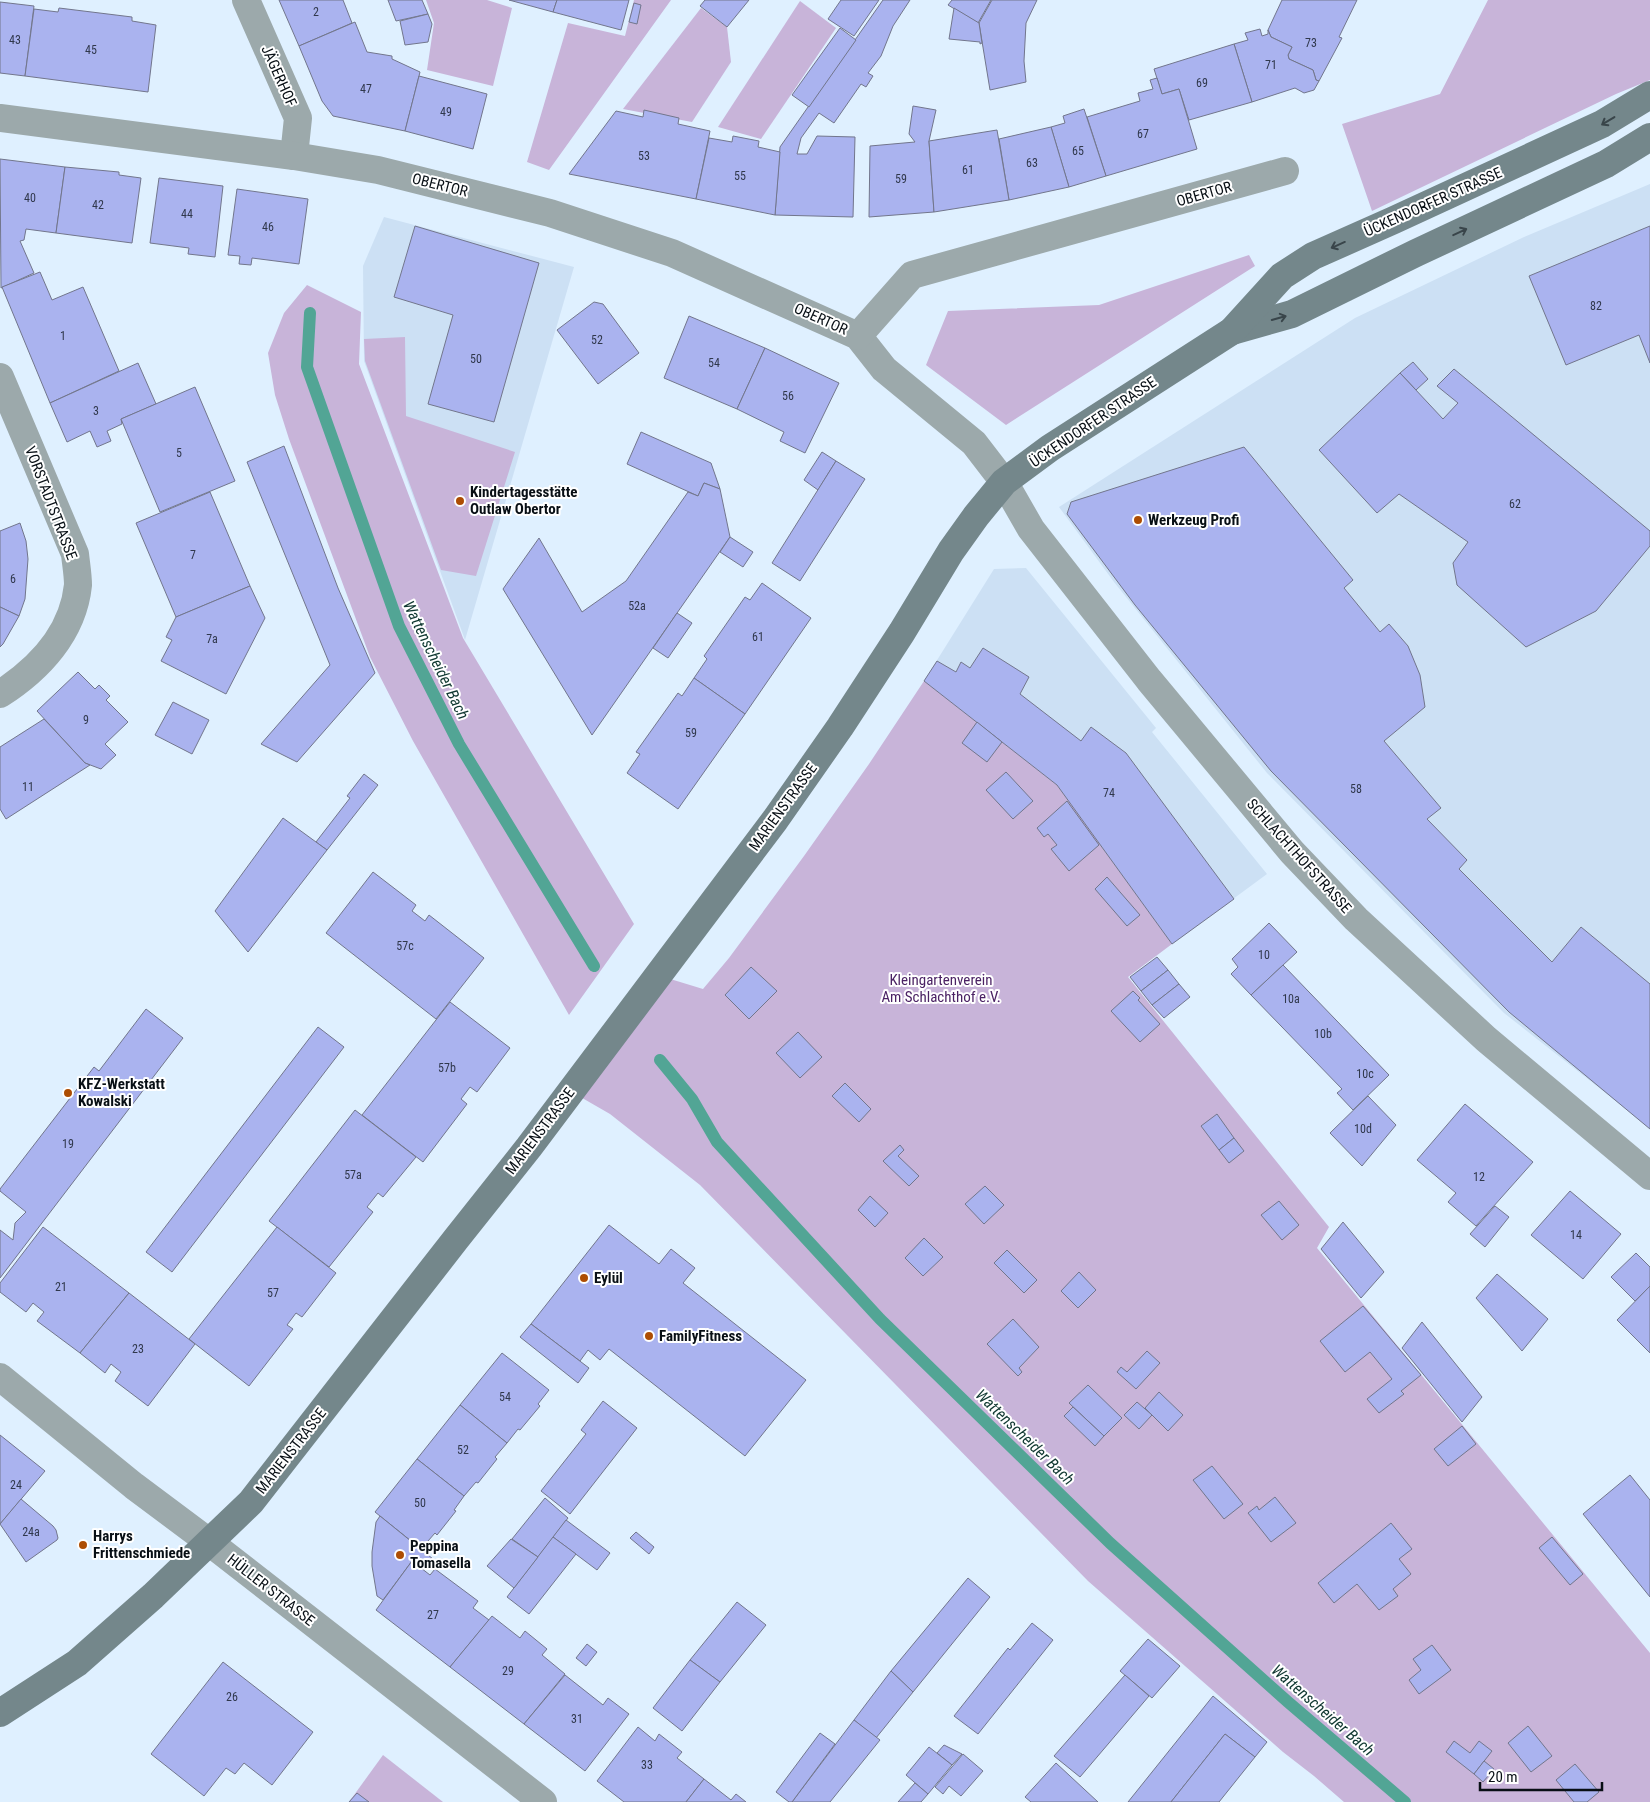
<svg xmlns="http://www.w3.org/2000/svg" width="1650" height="1802" viewBox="0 0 1650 1802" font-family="'Roboto Condensed',sans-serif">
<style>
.built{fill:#cce0f4}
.green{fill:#c8b4d9}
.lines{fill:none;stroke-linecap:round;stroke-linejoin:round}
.stream{stroke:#52a595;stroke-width:12}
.building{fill:#aab3ef;stroke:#72768c}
.minor{stroke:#9ca9ab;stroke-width:28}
.tertiary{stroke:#9ca9ab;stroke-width:28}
.secondary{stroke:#74878b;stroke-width:28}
.oneway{stroke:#39454a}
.poi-dot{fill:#ad4d03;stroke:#fff;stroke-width:2}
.labels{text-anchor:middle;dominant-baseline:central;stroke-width:4;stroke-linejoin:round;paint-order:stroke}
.number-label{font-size:12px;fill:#30384c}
.street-label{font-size:15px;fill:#080f15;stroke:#fff}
.poi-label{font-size:15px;font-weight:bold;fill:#080f15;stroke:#fff;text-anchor:start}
.park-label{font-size:15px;fill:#4b2264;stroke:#fff}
.water-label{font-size:16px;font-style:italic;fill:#103831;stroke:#fff}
</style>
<rect width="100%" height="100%" fill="#dff0ff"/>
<g class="built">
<path d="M1650,184v944l-146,-115 -237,-240 -153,-191 -55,-75 296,-189 169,-81z"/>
<path d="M384,217l190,50 -109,373 -101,-279 -1,-95z"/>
<path d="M1026,568l130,160 -4,4 115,142 -95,70 -115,-159 -133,-104 70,-112z"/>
</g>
<g class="green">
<path d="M426,0h61l25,8 -19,78 -66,-16 7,-47z"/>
<path d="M634,0h37l-122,170 -22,-8 41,-139 57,13z"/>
<path d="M1488,0h162v80l-34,14 -244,117 -30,-87 98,-30z"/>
<path d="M800,1l36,27 -75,111 -43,-12z"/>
<path d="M701,8l26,19 4,35 -39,60 -69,-13z"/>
<path d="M1249,255l6,11 -249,159 -80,-60 22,-54 151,-6z"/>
<path d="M307,285l54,27 -2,52 104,274 171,286 -65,91 -156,-274 -43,-84 -81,-218 -14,-44 -7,-42 16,-40z"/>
<path d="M405,337l1,79 109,36 -39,124 -35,-6 -76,-209 -1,-22z"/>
<path d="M924,681l133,104 115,159 -44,33 201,250 -12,21 333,405v149h-306l-30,-26 -31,-24 -195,-171 -388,-396 -90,-71 -33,-19 90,-117 36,11 26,-31 75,-102 65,-92z"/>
<path d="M383,1755l60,47h-94z"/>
</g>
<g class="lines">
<g class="stream">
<path d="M310,313l-3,54 92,259 60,118 135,222"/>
<path d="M660,1060l32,39 25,43 163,177 230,224 178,159 117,100"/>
</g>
</g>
<g class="building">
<path d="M279,0h64l9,23 -53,23z"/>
<path d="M388,0h34l6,14 -32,7z"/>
<path d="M509,0h48l-4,12z"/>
<path d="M557,0h72l-8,30 -68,-18z"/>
<path d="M705,0h44l-22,27 -27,-21z"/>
<path d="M841,0h38l-25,36 -26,-17z"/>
<path d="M883,0h27l-17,26 -12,30 -13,17 5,3 -7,11 -5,-3 -27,39 -15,-10 -18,25 -4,16h10l10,-18 38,1 -2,80 -78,-2 5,-68z"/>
<path d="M952,0h39l-13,23 -30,-18z"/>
<path d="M992,0h45l-11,23 -2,38 2,21 -36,8 -11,-67z"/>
<path d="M1282,0h75l-18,37 3,1 -23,43 -3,-1 -3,-10 -24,-11 -1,-4 4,-8 -21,-10 -3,-7z"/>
<path d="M0,2l34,4 -9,70 -25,-3z"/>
<path d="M634,3l7,2 -4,19 -8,-2z"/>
<path d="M59,8l73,9v4l24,4 -8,67 -123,-16 9,-67 24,3z"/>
<path d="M954,8l25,15 3,20 -2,1v-2l-31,-3z"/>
<path d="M428,14l4,10 -4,18 -23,3 -5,-24z"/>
<path d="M355,22l12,30 25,4v3l28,13 -15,59 -72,-15 -11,-15 -23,-55z"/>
<path d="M840,28l16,12 -47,67 -17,-12z"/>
<path d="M1260,29l2,7 6,-2v-4l3,7 21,10 -4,8 1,4 24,11 3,10 3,1 -5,9 -10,3 -9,-5 -43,14 -18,-58 14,-4 -3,-7z"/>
<path d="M1234,44l18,58 -63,18 -10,-31 -17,5 -8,-25z"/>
<path d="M419,76l68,18 -14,55 -68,-18z"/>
<path d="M1157,78l5,16 17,-5 18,60 -91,27 -19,-59 53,-16 -2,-8 15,-4 -3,-9z"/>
<path d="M913,106l23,4 -7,31 5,71 -65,5 1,-71 45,-4 -6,-8z"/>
<path d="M1084,109l22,67 -37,11 -18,-60 14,-4 -2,-7z"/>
<path d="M644,110l35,8 -1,6 32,7 -14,68 -127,-25 47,-63 27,6z"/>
<path d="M1051,127l18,60 -60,13 -10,-61z"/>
<path d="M997,130l12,70 -75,12 -5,-71z"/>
<path d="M733,136l26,5 -1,6 22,5 -5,63 -79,-16 13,-61 23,4z"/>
<path d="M0,159l65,8 -9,66 -30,-4 -2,11 -4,1 14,32 -33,15z"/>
<path d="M65,167l54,5v3l22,3 -9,65 -76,-10z"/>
<path d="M159,178l64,8 -8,71 -27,-3 1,-6 -39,-5z"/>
<path d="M237,189l71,10 -9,65 -47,-6 -1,7 -12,-1 1,-8 -12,-1z"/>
<path d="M415,226l124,37 -45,159 -66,-18 25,-89 -59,-18z"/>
<path d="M1650,226v137l-11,-28 -73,30 -37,-89z"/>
<path d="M40,272l12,28 31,-13 36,84 -69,32 -48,-116z"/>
<path d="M594,302l9,2 36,49 -41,31 -41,-54z"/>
<path d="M689,316l76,32 -28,61 -73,-31z"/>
<path d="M765,348l74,35 -34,70 -25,-12 4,-9 -47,-23z"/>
<path d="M1413,362l15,17 -12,11 -16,-17z"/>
<path d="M138,363l18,41 -35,15 1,5 -15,7 4,10 -14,6 -7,-16 -23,11 -17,-39z"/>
<path d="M1454,369l196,162v15l-54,65 -70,36 -69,-62 -4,-22 15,-21 -69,-48 -22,19 -58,-63 81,-77 43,46 15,-16 -21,-17z"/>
<path d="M195,387l40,94 -75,31 -39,-93z"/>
<path d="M641,432l70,31 9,26 -16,-6 -6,13 -71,-32z"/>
<path d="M284,446l54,142 37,85 -78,89 -36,-18 69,-79 -83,-203z"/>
<path d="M1244,447l109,133 -9,8 36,44 9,-8 19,22 12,29 5,32 -41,34 57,67 -14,11 40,41 -8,9 93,93 29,-35 69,57v145l-141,-117 -238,-241 -136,-166 -68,-91 4,-12z"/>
<path d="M822,452l14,9 -18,29 -14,-10z"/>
<path d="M836,461l29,18 -65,102 -28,-18z"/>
<path d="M704,483l16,6 10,48 -138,198 -89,-146 36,-51 43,74 44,-31 62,-89 10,4z"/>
<path d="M210,492l40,94 -74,31 -40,-94z"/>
<path d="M20,523l6,18 2,18 -3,40 -6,17 -19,-9v-76z"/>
<path d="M730,537l23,15 -10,15 -23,-15z"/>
<path d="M762,583l49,35 -66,96 -51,-36 13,-19 -3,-3 41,-59 5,3z"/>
<path d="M250,586l15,32 -39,76 -65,-33 11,-21 -6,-3 10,-20z"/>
<path d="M0,607l19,9 -16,28 -3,3z"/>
<path d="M677,613l15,10 -24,35 -15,-10z"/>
<path d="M983,648l46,29 -9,17 61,47 10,-14 35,26 108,146 -62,45 -115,-159 -133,-104 13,-20 19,11 5,-10 9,6z"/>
<path d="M78,672l17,17 4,-4 11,11 -4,4 22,22 -23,22 11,11 -15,14 -16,-6 -48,-52z"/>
<path d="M694,678l51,36 -67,95 -51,-36 13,-19 -4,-2 42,-59 4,3z"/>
<path d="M173,702l36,18 -17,34 -37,-19z"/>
<path d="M44,719l41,44 5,2 -84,54 -6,-10v-62z"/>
<path d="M977,722l25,20 -15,20 -25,-19z"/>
<path d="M1006,772l27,29 -20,18 -27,-29z"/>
<path d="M364,774l14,11 -51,65 -11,-8 34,-44 -3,-2z"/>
<path d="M1067,801l32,44 -30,26 -18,-22 6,-4 -9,-11 -4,3 -7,-9z"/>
<path d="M283,818l44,32 -79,102 -33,-41z"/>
<path d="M373,872l43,33 -4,6 13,10 4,-6 55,43 -48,61 -110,-86z"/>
<path d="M1107,877l33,38 -13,11 -32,-37z"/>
<path d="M1269,923l28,29 -46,43 -20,-21 7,-7 -6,-8z"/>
<path d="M1157,957l11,13 -27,21 -11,-14z"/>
<path d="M1283,965l106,110 -36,35 -16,-17 5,-4 -91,-94z"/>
<path d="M751,967l26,24 -28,28 -24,-24z"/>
<path d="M1168,970l11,14 -27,21 -11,-14z"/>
<path d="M1179,984l11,13 -26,21 -12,-13z"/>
<path d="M1133,991l7,7 -2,2 22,24 -20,18 -29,-31z"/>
<path d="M450,1002l60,46 -33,44 -7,-5 -9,12 6,5 -44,58 -61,-47z"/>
<path d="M146,1009l37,29 -183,240v-48l13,10 2,-17 11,-11 -26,-21v-2l94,-122 5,4z"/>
<path d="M318,1027l26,20 -172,225 -26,-20z"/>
<path d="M798,1032l24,25 -22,21 -24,-25z"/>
<path d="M845,1083l26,26 -12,13 -27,-26z"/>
<path d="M1368,1096l28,29 -34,41 -32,-33z"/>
<path d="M1465,1104l68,58 -57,64 -28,-24 8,-9 -39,-33z"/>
<path d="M355,1110l61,47 -33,40 -5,-4 -11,14 6,5 -44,55 -60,-46z"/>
<path d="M1217,1114l17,24 -15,12 -18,-24z"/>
<path d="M1234,1138l10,13 -15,12 -10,-13z"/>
<path d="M900,1145l4,5 -6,6 21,20 -10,10 -26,-25z"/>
<path d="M985,1186l19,19 -20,19 -19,-20z"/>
<path d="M1570,1191l51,43 -38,45 -52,-44z"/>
<path d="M870,1196l18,17 -13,14 -17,-17z"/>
<path d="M1279,1201l20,24 -17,15 -21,-25z"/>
<path d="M1495,1206l14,11 -24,30 -15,-13z"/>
<path d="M1343,1222l41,50 -23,26 -40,-49z"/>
<path d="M609,1225l50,39 12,-15 24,19 -12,15 123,97 -61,76 -136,-107 -9,11 -12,-10 -8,11 -49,-37z"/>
<path d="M43,1227l86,66 -49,60 -43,-32 7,-9 -11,-9 -7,9 -26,-20v-9z"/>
<path d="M277,1227l59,46 -34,44 -6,-4 -9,12 6,4 -44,57 -60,-47z"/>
<path d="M924,1238l19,19 -20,19 -18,-18z"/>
<path d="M1007,1250l30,30 -13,13 -30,-30z"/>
<path d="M1636,1253l14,14v19l-15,15 -24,-24z"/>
<path d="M1079,1272l17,18 -18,18 -17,-17z"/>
<path d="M1497,1274l51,45 -26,32 -46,-53z"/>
<path d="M1650,1286v67l-33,-33z"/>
<path d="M129,1293l66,51 -47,62 -33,-25 6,-9 -10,-8 -6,9 -25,-20z"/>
<path d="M1363,1306l58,69 -20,16 3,3 -25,19 -12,-14 25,-20 -22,-27 -25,20 -25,-31z"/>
<path d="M1013,1319l26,28 -20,21 3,4 -4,4 -31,-32z"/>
<path d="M1422,1322l60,75 -20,25 -60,-74z"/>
<path d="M531,1324l58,44 -11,15 -58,-46z"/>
<path d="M1147,1351l13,12 -24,26 -19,-17 4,-5 6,5z"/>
<path d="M502,1353l47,37 -11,14 2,2 -20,24 -2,-1 -11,14 -47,-38z"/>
<path d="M1088,1385l34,33 -18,18 -35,-33z"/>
<path d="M1159,1392l24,23 -15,16 -23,-23z"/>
<path d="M603,1401l34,27 -67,86 -29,-23 45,-57 -5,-4z"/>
<path d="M1137,1402l15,13 -13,14 -15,-14z"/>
<path d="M460,1405l47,38 -12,14 2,2 -19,24 -2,-1 -12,14 -47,-37z"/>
<path d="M1073,1407l31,29 -9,10 -31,-30z"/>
<path d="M1462,1426l14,18 -28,22 -14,-17z"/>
<path d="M0,1435l45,36 -45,53z"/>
<path d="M417,1459l47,37 -10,14 2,1 -19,24 -2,-2 -14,16 -46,-37z"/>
<path d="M1212,1466l31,38 -19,15 -31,-39z"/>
<path d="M1630,1475l20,25v97l-67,-83z"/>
<path d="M1275,1497l21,26 -25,19 -23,-29 9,-7 2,4z"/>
<path d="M545,1498l23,20 -30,39 -26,-18z"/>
<path d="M21,1499l32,27 3,4 2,8 -1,2 -31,22 -26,-38z"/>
<path d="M380,1516l53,43 -9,11 -12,-9 -29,39 -6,-4 -5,-30v-14l4,-30z"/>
<path d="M566,1520l44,33 -13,17 -44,-33z"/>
<path d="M1391,1523l21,26 -13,10 12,15 -18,15 5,7 -19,14 -22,-26 -23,19 -16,-20z"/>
<path d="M636,1532l18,15 -5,7 -19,-16z"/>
<path d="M553,1537l23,17 -47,60 -22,-17z"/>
<path d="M1552,1537l31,37 -13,11 -31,-37z"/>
<path d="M511,1539l27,18 -24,31 -27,-22z"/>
<path d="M412,1561l18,14 5,-6 43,32 -5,7 16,12 -39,47 -74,-57z"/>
<path d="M968,1578l22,19 -77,95 -22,-21z"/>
<path d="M737,1602l29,23 -46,57 -30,-22z"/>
<path d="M492,1616l28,22 5,-7 22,18 -5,6 23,19 -41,50 -74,-57z"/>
<path d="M1032,1623l21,17 -75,94 -24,-18 54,-68 2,2z"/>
<path d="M1148,1639l32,27 -28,32 -32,-27z"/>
<path d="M587,1644l10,8 -11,14 -10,-8z"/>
<path d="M1432,1645l19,25 -32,24 -10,-14 12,-10 -8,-11z"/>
<path d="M690,1660l30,22 -38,49 -29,-23z"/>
<path d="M223,1662l90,70 -41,53 -28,-22 -9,11 -9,-6 -22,28 -53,-42z"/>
<path d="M891,1671l22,21 -37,46 -22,-18z"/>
<path d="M565,1675l38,30 5,-7 21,16 -44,57 -61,-47z"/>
<path d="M1125,1675l24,21 -69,81 -26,-21z"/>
<path d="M1213,1696l54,46 -12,15 -30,-23 -54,68h-43z"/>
<path d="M854,1720l26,20 -50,62h-38z"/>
<path d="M1528,1726l24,30 -21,16 -23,-29z"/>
<path d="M638,1727l17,14 4,-7 23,18 -5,6 27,21 -18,23h-62l-27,-21z"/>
<path d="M820,1733l15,11 -43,58h-3l-13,-10z"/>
<path d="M1225,1734l30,23 -36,45h-48z"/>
<path d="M1454,1741l16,12 9,-12 13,10 -18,23 -28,-22z"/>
<path d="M944,1745l18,9 -10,11 -15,-12z"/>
<path d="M929,1747l23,18 -24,29 -22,-19z"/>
<path d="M963,1754l20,17 -22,25 -12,-10 -6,8 -8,-7z"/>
<path d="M1484,1761l10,8 -11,13 -9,-8z"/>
<path d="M1056,1763l42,39h-67l-6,-5z"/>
<path d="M1575,1764l24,28 -12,10h-13l-18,-22z"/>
<path d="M704,1779l27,21 5,-6 10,8h-60z"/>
<path d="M915,1783l13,11 -7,8h-23z"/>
<path d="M357,1793l12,9h-20z"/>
</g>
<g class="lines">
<g class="minor">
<path d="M246,0l52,118 -4,38"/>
<path d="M0,118l294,38 84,14 172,43 122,40 186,83 26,33 90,74 30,39 27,47 118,151 143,172 64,67 130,120 164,137"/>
<path d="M858,336l54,-61 373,-104"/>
<path d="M0,377l75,177c1,10 3,21 3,31 -5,48 -39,84 -78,109"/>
<path d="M0,1377l134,109 75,56"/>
</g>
<path class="tertiary" d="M209,1542l334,260"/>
<g class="secondary">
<path d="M1232,331l60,-17 124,-61 190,-89 44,-27"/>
<path d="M0,1713l77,-50 76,-67 98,-94 205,-263 73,-92 246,-327 65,-93 62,-95 49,-81 25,-35 28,-34 46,-34 182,-117 50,-55 31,-20 81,-36 208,-96 48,-29"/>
</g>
</g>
<defs><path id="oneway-shaft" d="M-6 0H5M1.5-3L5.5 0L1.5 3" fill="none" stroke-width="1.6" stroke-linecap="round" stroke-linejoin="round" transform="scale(1.25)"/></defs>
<g class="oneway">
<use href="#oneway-shaft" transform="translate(1608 121) rotate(149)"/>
<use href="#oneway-shaft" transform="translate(1460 232) rotate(-25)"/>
<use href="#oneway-shaft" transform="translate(1338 245) rotate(156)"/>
<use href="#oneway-shaft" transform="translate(1279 318) rotate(-16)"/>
</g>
<g class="poi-dot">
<circle cx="460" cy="501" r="5"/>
<circle cx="1138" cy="520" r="5"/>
<circle cx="68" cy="1093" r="5"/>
<circle cx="584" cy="1278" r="5"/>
<circle cx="649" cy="1336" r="5"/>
<circle cx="83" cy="1545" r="5"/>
<circle cx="400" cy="1555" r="5"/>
</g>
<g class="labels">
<g class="number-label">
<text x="316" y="12">2</text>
<text x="15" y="40">43</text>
<text x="1311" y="43">73</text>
<text x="91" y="50">45</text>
<text x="1271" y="65">71</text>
<text x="1202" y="83">69</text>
<text x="366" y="89">47</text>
<text x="446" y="112">49</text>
<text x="1143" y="134">67</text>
<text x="1078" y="151">65</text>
<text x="644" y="156">53</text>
<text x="1032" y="163">63</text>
<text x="968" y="170">61</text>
<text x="740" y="176">55</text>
<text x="901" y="179">59</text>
<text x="30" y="198">40</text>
<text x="98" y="205">42</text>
<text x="187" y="214">44</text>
<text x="268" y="227">46</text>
<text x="1596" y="306">82</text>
<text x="63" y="336">1</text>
<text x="597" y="340">52</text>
<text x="476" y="359">50</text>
<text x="714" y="363">54</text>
<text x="788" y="396">56</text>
<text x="96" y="411">3</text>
<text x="179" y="453">5</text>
<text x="1515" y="504">62</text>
<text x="193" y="555">7</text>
<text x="13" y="579">6</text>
<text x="637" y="606">52a</text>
<text x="758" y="637">61</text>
<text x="212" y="639">7a</text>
<text x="86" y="720">9</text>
<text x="691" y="733">59</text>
<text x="28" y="787">11</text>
<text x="1356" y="789">58</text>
<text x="1109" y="793">74</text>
<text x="405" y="946">57c</text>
<text x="1264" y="955">10</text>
<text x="1291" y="999">10a</text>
<text x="1323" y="1034">10b</text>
<text x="447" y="1068">57b</text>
<text x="1365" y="1074">10c</text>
<text x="1363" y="1129">10d</text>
<text x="68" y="1144">19</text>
<text x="353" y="1175">57a</text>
<text x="1479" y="1177">12</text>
<text x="1576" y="1235">14</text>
<text x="61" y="1287">21</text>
<text x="273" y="1293">57</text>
<text x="138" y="1349">23</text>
<text x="505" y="1397">54</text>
<text x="463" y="1450">52</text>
<text x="16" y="1485">24</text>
<text x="420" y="1503">50</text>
<text x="31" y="1532">24a</text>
<text x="433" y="1615">27</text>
<text x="508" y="1671">29</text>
<text x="232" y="1697">26</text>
<text x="577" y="1719">31</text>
<text x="647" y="1765">33</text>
</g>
<g class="street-label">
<text transform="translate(279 76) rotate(66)">JÄGERHOF</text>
<text transform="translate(440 185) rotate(14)">OBERTOR</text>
<text transform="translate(1204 194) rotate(-16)">OBERTOR</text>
<text transform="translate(1433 202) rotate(-24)">ÜCKENDORFER STRASSE</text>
<text transform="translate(821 319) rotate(24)">OBERTOR</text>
<text transform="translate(1093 422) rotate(-34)">ÜCKENDORFER STRASSE</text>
<text transform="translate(51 503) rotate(69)">VORSTADTSTRASSE</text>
<text transform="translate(783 807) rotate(-54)">MARIENSTRASSE</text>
<text transform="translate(1299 856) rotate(48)">SCHLACHTHOFSTRASSE</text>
<text transform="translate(540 1131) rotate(-53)">MARIENSTRASSE</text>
<text transform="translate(291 1451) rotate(-52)">MARIENSTRASSE</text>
<text transform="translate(271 1590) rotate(38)">HÜLLER STRASSE</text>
</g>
<g class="poi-label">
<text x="470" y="492">Kindertagesstätte<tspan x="470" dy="17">Outlaw Obertor</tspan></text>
<text x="1148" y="520">Werkzeug Profi</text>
<text x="78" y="1084">KFZ-Werkstatt<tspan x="78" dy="17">Kowalski</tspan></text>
<text x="594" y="1278">Eylül</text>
<text x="659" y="1336">FamilyFitness</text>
<text x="93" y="1536">Harrys<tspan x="93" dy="17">Frittenschmiede</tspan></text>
<text x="410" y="1546">Peppina<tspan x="410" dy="17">Tomasella</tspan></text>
</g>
<g class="park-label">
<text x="941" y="980">Kleingartenverein<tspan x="941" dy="17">Am Schlachthof e.V.</tspan></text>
</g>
<g class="water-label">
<text transform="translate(436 660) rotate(64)">Wattenscheider Bach</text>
<text transform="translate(1025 1437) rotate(44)">Wattenscheider Bach</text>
<text transform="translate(1323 1710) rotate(41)">Wattenscheider Bach</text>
</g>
</g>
<path d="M1480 1782v8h122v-8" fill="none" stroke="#080f15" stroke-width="2.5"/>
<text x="1488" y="1782" font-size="15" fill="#080f15" stroke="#ffffff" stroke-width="4" paint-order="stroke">20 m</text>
</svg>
